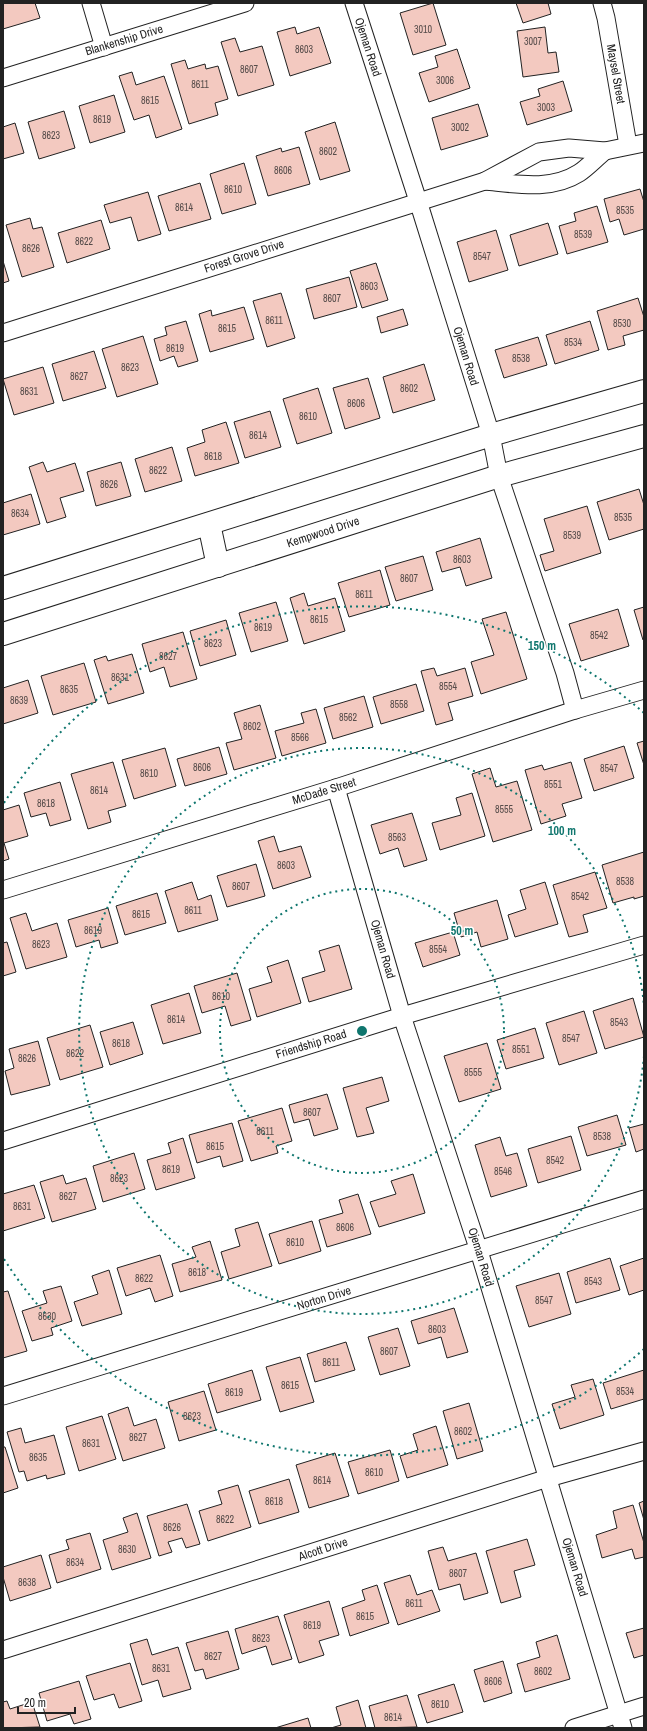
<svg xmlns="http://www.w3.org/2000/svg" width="647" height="1731" viewBox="0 0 647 1731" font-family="'Archivo Narrow',sans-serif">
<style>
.building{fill:#f3c9c0;stroke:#222}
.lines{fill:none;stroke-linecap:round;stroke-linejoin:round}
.street-casing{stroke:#222;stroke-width:19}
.secondary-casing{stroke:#222;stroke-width:24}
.street{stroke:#fff;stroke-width:17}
.secondary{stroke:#fff;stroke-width:22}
.ring{fill:none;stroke:#0f766e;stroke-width:2;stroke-dasharray:2 4}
.labels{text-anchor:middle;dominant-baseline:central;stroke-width:3;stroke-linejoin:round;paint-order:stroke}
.number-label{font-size:10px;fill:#564c4a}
.street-label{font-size:12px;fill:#222;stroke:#fff}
.centre{fill:#0f766e;stroke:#fff;stroke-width:2}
.ring-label{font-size:12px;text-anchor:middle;font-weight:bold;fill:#0f766e;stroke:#fff;stroke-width:3;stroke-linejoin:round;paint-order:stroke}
</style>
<rect width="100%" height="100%" fill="#fff"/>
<g class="building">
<path d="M3,3h32l5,15 -37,11z"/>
<path d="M433,3l13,42 -33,10 -13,-42z"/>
<path d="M516,3h32l3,11 -28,9z"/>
<path d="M295,27l2,7 22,-7 12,36 -41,13 -13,-44z"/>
<path d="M545,27l3,26 8,-1 3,20 -36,5 -6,-46z"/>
<path d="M235,38l5,14 22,-6 12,39 -36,11 -17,-54z"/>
<path d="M457,49l13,39 -41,14 -10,-29 19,-6 -3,-11z"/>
<path d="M185,60l3,9 17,-5 1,5 12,-3 10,33 -13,4 3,12 -29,9 -18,-60z"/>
<path d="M132,72l4,13 28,-9 18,53 -26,9 -7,-23 -15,5 -15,-44z"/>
<path d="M563,81l9,30 -45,14 -7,-23 20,-6 -2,-7z"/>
<path d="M114,95l11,37 -35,11 -11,-37z"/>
<path d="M478,104l10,32 -47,14 -9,-32z"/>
<path d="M64,111l11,37 -36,11 -11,-37z"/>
<path d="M335,122l15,49 -30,9 -15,-48z"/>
<path d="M15,123l9,30 -21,6v-32z"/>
<path d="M299,147l11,37 -42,12 -12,-40 25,-8 1,4z"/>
<path d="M244,163l12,41 -34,10 -12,-40z"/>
<path d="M200,183l11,36 -42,12 -11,-35z"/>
<path d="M640,189l4,13v27l-20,6 -5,-16 -9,3 -6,-23z"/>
<path d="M148,192l13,42 -23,7 -7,-24 -21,6 -6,-18z"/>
<path d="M597,206l11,36 -41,12 -8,-28 17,-5 -2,-8z"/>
<path d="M30,218l3,11 9,-2 12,40 -32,10 -16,-52z"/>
<path d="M101,220l9,29 -43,14 -9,-30z"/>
<path d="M548,223l10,31 -39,12 -9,-31z"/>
<path d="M496,230l12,40 -39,12 -12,-40z"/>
<path d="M3,261l6,20 -6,2z"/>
<path d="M376,263l12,37 -26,8 -12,-37z"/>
<path d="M349,277l8,30 -43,12 -8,-30z"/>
<path d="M281,293l14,45 -28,9 -14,-46z"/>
<path d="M638,298l6,19v13l-21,6 2,9 -17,5 -11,-39z"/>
<path d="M244,307l10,32 -44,13 -11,-38 12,-4 1,6z"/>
<path d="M403,309l5,16 -27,8 -4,-16z"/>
<path d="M186,321l12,40 -20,6 -4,-11 -14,5 -6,-22 13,-4 -2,-8z"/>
<path d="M590,321l9,29 -44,14 -9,-29z"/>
<path d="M143,336l15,48 -41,13 -15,-48z"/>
<path d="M538,337l9,28 -43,13 -9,-28z"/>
<path d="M94,351l12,37 -43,13 -11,-37z"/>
<path d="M424,364l11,36 -42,13 -10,-36z"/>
<path d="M43,367l11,36 -40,12 -11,-36z"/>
<path d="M368,378l12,40 -35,11 -12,-41z"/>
<path d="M318,388l14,45 -35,11 -14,-45z"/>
<path d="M270,411l11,36 -36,11 -11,-36z"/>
<path d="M226,422l13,41 -44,13 -8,-28 18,-6 -3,-12z"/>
<path d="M172,447l10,34 -37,11 -10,-33z"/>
<path d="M43,462l4,10 28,-9 9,28 -24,7 6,19 -19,6 -18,-56z"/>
<path d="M121,462l10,34 -35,10 -9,-34z"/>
<path d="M639,489l5,16v24l-35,11 -12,-38z"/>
<path d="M31,494l9,30 -37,11v-32z"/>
<path d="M587,506l14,47 -56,18 -5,-16 14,-4 -10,-32z"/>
<path d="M480,538l12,40 -26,8 -6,-19 -18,5 -6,-20z"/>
<path d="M423,556l10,34 -37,11 -11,-34z"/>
<path d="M380,570l10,35 -41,12 -11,-34z"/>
<path d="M304,593l4,13 27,-8 10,33 -41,13 -14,-46z"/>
<path d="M276,602l12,39 -37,11 -12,-39z"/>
<path d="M644,607v33h-1l-9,-30z"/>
<path d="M618,609l11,37 -48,15 -12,-37z"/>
<path d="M506,612l21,67 -46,15 -10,-32 23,-7 -12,-36z"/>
<path d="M226,620l10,35 -36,11 -10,-35z"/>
<path d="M183,632l14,47 -27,8 -6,-20 -14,5 -8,-28z"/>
<path d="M132,654l12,39 -36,11 -14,-44 12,-4 2,5z"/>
<path d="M84,663l12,39 -43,13 -12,-39z"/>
<path d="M434,668l3,8 28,-8 8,28 -25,7 5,17 -17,5 -15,-54z"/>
<path d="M28,680l10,33 -35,11v-36z"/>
<path d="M416,684l8,27 -43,13 -8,-27z"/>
<path d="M364,696l9,31 -40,12 -9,-31z"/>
<path d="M260,705l16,53 -42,12 -8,-27 16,-4 -8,-26z"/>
<path d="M316,709l10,34 -44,13 -7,-25 29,-8 -3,-10z"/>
<path d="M644,741v24l-7,-22z"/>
<path d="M624,746l10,32 -40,13 -10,-32z"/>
<path d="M219,747l8,27 -42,12 -8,-27z"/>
<path d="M165,748l11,38 -42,13 -12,-39z"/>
<path d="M113,762l13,44 -18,5 3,11 -23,7 -17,-55z"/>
<path d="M571,762l11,36 -20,6 4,12 -25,8 -16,-54 17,-5 2,5z"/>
<path d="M490,768l6,19 21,-6 15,49 -39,12 -21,-68z"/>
<path d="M60,782l11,38 -21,6 -4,-13 -15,4 -7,-24z"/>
<path d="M472,793l13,43 -45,14 -8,-27 29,-8 -5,-17z"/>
<path d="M19,805l9,31 -24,7 5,16 -6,2v-51z"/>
<path d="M412,813l15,47 -23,7 -6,-19 -18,6 -9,-29z"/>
<path d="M274,836l5,16 22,-6 10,31 -38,12 -15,-48z"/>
<path d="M644,852v44l-10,3v-2l-21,6 -11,-38z"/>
<path d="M256,864l9,32 -38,11 -10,-31z"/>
<path d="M595,872l12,36 -24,7 5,17 -19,5 -16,-52z"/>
<path d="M192,882l6,18 13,-5 7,25 -40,12 -13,-41z"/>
<path d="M545,882l13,42 -43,13 -7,-22 18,-6 -6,-19z"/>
<path d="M157,893l9,30 -41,12 -9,-29z"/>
<path d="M497,900l11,39 -27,8 -4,-15 -16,5 -7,-24z"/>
<path d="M108,908l10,35 -17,5 -2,-8 -23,7 -8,-27z"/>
<path d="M26,913l6,18 25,-8 10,34 -41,12 -16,-51z"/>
<path d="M453,932l7,23 -37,12 -8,-24z"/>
<path d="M7,942l9,30 -13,4v-33z"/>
<path d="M339,945l13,44 -43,13 -7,-24 23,-7 -6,-20z"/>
<path d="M288,960l13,43 -44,14 -8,-28 23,-7 -5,-15z"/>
<path d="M237,973l14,47 -20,6 -6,-20 -23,7 -8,-27z"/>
<path d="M189,993l12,40 -38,11 -12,-39z"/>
<path d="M633,998l11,39 -39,12 -12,-38z"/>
<path d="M584,1011l13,42 -38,12 -13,-42z"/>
<path d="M133,1022l10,32 -33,11 -10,-33z"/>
<path d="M90,1025l13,42 -43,13 -13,-42z"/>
<path d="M535,1028l9,30 -38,11 -9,-29z"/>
<path d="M38,1041l12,44 -39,10 -6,-24 9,-3 -5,-19z"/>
<path d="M487,1043l14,46 -42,13 -15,-46z"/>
<path d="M382,1077l7,24 -23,7 8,25 -17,4 -14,-49z"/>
<path d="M327,1094l11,35 -24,7 -5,-17 -15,4 -5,-18z"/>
<path d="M282,1108l10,33 -16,5 2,7 -27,8 -13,-40z"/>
<path d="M617,1115l9,30 -39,11 -9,-29z"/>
<path d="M232,1123l11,38 -20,6 -3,-11 -23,7 -8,-28z"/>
<path d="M644,1124v25l-8,3 -7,-24z"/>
<path d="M571,1136l10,34 -43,13 -10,-34z"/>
<path d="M500,1137l6,19 11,-3 10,33 -36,11 -16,-52z"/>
<path d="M183,1138l12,40 -39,12 -9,-30 24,-7 -3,-10z"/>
<path d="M134,1153l11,36 -42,13 -10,-36z"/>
<path d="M413,1174l12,39 -46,14 -9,-25 26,-8 -5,-13z"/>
<path d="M63,1175l3,9 20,-6 10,31 -44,13 -12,-40z"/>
<path d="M34,1185l11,33 -42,13v-37z"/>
<path d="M358,1194l13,40 -44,13 -8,-27 24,-7 -4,-13z"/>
<path d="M312,1221l9,30 -42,13 -10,-30z"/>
<path d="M258,1222l14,44 -43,13 -8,-27 19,-6 -5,-17z"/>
<path d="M210,1241l12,39 -42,12 -8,-28 24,-7 -4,-10z"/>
<path d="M160,1255l13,41 -18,6 -5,-14 -24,8 -9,-28z"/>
<path d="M610,1258l10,32 -44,13 -9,-31z"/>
<path d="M644,1258v32l-15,5 -9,-29z"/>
<path d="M109,1270l13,44 -40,12 -8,-24 24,-8 -6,-18z"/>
<path d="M559,1273l12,41 -42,13 -13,-41z"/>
<path d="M61,1286l11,35 -21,7 2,7 -21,6 -10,-30 25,-8 -4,-12z"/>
<path d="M8,1291l19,60 -24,7v-66z"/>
<path d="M454,1308l14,44 -21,6 -6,-21 -23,7 -7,-23z"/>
<path d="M398,1328l12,38 -30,9 -12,-38z"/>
<path d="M346,1342l9,28 -40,12 -8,-28z"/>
<path d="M300,1357l14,45 -34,10 -14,-45z"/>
<path d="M252,1370l9,30 -44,13 -9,-29z"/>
<path d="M644,1370v29l-33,10 -8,-26z"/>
<path d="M593,1379l11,36 -44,14 -8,-25 23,-7 -4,-12z"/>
<path d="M204,1391l12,39 -37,11 -11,-39z"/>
<path d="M469,1403l14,48 -26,8 -14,-48z"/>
<path d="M128,1407l6,19 22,-7 9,29 -42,13 -15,-47z"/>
<path d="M102,1416l14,43 -37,12 -13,-44z"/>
<path d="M436,1426l12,39 -41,13 -7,-22 18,-6 -5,-16z"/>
<path d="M21,1428l4,15 29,-8 11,39 -18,5 -1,-4 -19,6 -3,-10 -5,1 -12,-40z"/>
<path d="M3,1447h2l13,41 -15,5z"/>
<path d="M390,1450l9,31 -41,13 -10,-32z"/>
<path d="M335,1453l14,43 -40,12 -13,-43z"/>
<path d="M289,1479l10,33 -40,12 -10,-33z"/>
<path d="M238,1485l13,42 -43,14 -9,-30 23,-7 -4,-13z"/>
<path d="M644,1501v19l-5,-17z"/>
<path d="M187,1504l13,40 -14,4 -4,-10 -14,4 4,10 -13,4 -12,-40z"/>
<path d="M633,1505l11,38v14l-9,2 -3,-10 -30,9 -6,-23 21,-7 -4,-17z"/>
<path d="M137,1513l14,45 -39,12 -9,-30 25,-8 -5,-14z"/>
<path d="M90,1533l11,36 -44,14 -8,-28 20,-6 -3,-9z"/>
<path d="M527,1539l8,26 -21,6 7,26 -20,6 -15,-52z"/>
<path d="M443,1547l5,14 28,-8 12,40 -24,7 -4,-16 -21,6 -11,-39z"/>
<path d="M41,1555l10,33 -41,13 -7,-24v-10z"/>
<path d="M410,1575l7,20 15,-5 8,21 -42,14 -14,-42z"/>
<path d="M377,1585l12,38 -39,13 -8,-28 23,-8 -3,-10z"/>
<path d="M329,1601l10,34 -20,6 5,14 -25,8 -15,-48z"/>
<path d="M278,1616l14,43 -20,6 -6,-19 -24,8 -7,-25z"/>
<path d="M644,1628v27l-10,3 -8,-25z"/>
<path d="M228,1631l11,38 -33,10 -3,-10 -8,2 -9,-28z"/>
<path d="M557,1635l13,44 -45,13 -8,-28 23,-7 -4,-15z"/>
<path d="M147,1639l5,16 26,-8 13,42 -28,8 -5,-17 -16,5 -12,-41z"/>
<path d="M503,1661l9,32 -28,9 -10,-32z"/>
<path d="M130,1663l12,38 -23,7 -5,-14 -20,6 -8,-24z"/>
<path d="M79,1681l12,38 -17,5 -4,-10 -23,7 -8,-28z"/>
<path d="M454,1684l9,28 -36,11 -9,-28z"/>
<path d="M407,1695l10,32 -42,1 -6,-22z"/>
<path d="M358,1700l8,28h-35l10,-3 -5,-18z"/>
<path d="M7,1701l3,8 22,-7 8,25 -37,1v-26z"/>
<path d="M308,1718l3,10h-36z"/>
</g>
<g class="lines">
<g class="street-casing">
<g id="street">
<path d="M91,3l13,44"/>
<path d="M354,3l64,198 73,234 8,41 66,197 10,37"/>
<path d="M602,3l4,15 22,127"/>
<path d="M3,78l242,-75"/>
<path d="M485,181c31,3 66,10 94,-8 9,-6 17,-15 26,-22"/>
<path d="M3,333l482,-152 54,-29 30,-4 36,3 39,-8"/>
<path d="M336,788l66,228 77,235 144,477"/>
<path d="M3,890l333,-102 239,-78 69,-20"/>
<path d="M3,1141l399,-125 242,-71"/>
<path d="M3,1396l641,-197"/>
<path d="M3,1650l545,-172 96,-27"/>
<path d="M574,1728l70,-22"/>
</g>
</g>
<g class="secondary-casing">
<g id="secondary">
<path d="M209,524l9,42"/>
<path d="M3,588l488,-153 153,-44"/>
<path d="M3,634l496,-158 145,-40"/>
</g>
</g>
<use href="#street" class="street"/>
<use href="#secondary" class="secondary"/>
</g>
<g class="ring">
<circle cx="362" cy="1031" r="142"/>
<path d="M644 1056A283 283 0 1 1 644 1006"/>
<path d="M644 1349A425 425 0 0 1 4 1259M4 803A425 425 0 0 1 644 713"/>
</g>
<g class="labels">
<g class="number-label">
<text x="423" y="29">3010</text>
<text x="533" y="41">3007</text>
<text x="304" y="49">8603</text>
<text x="249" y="69">8607</text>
<text x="445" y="80">3006</text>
<text x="200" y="84">8611</text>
<text x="150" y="100">8615</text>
<text x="546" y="107">3003</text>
<text x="102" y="119">8619</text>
<text x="460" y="127">3002</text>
<text x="51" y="135">8623</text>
<text x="328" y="151">8602</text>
<text x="283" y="170">8606</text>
<text x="233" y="189">8610</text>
<text x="184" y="207">8614</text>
<text x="625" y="210">8535</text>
<text x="583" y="234">8539</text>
<text x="84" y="241">8622</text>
<text x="31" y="248">8626</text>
<text x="482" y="256">8547</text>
<text x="369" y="286">8603</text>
<text x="332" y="298">8607</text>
<text x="274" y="320">8611</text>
<text x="622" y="323">8530</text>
<text x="227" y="328">8615</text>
<text x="573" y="342">8534</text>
<text x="175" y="348">8619</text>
<text x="521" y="358">8538</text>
<text x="130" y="367">8623</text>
<text x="79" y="376">8627</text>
<text x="409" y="388">8602</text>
<text x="29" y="391">8631</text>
<text x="356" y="403">8606</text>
<text x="308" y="416">8610</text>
<text x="258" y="435">8614</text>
<text x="213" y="456">8618</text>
<text x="158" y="470">8622</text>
<text x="109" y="484">8626</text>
<text x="20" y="513">8634</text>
<text x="623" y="517">8535</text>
<text x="572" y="535">8539</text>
<text x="462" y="559">8603</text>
<text x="409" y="578">8607</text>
<text x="364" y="594">8611</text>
<text x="319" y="619">8615</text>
<text x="263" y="627">8619</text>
<text x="599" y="635">8542</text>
<text x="213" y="643">8623</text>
<text x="168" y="656">8627</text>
<text x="120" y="677">8631</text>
<text x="448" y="686">8554</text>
<text x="69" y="689">8635</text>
<text x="19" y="700">8639</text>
<text x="399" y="704">8558</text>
<text x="348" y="717">8562</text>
<text x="252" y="726">8602</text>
<text x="300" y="737">8566</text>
<text x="202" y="767">8606</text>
<text x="609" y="768">8547</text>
<text x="149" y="773">8610</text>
<text x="553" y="784">8551</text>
<text x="99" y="790">8614</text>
<text x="46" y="803">8618</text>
<text x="504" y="809">8555</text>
<text x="397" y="837">8563</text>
<text x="286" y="865">8603</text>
<text x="625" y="881">8538</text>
<text x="241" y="886">8607</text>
<text x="580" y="896">8542</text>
<text x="193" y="910">8611</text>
<text x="141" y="914">8615</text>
<text x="93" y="930">8619</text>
<text x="41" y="944">8623</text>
<text x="438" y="949">8554</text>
<text x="221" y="996">8610</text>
<text x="176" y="1019">8614</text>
<text x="619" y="1022">8543</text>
<text x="571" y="1038">8547</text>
<text x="121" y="1043">8618</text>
<text x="521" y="1049">8551</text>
<text x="75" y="1053">8622</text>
<text x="27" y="1058">8626</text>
<text x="473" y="1072">8555</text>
<text x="312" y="1112">8607</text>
<text x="265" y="1131">8611</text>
<text x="602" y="1136">8538</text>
<text x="215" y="1146">8615</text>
<text x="555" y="1160">8542</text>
<text x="171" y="1169">8619</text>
<text x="503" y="1171">8546</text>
<text x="119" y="1178">8623</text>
<text x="68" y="1196">8627</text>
<text x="22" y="1206">8631</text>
<text x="345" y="1227">8606</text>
<text x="295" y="1242">8610</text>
<text x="197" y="1272">8618</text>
<text x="144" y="1278">8622</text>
<text x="593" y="1281">8543</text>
<text x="544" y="1300">8547</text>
<text x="47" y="1316">8630</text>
<text x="437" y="1329">8603</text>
<text x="389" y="1351">8607</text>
<text x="331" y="1362">8611</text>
<text x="290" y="1385">8615</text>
<text x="625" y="1391">8534</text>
<text x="234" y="1392">8619</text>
<text x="192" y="1416">8623</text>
<text x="463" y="1431">8602</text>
<text x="138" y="1437">8627</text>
<text x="91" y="1443">8631</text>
<text x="38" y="1457">8635</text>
<text x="374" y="1472">8610</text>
<text x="322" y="1480">8614</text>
<text x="274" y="1501">8618</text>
<text x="225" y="1519">8622</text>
<text x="172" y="1527">8626</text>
<text x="127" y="1549">8630</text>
<text x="75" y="1562">8634</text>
<text x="458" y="1573">8607</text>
<text x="27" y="1582">8638</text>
<text x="414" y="1603">8611</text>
<text x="365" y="1616">8615</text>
<text x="312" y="1625">8619</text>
<text x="261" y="1638">8623</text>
<text x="213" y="1656">8627</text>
<text x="161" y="1668">8631</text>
<text x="543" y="1671">8602</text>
<text x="493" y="1681">8606</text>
<text x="440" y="1704">8610</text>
<text x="393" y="1717">8614</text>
</g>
<g class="street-label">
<text transform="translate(124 40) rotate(-17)">Blankenship Drive</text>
<text transform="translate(368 47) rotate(72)">Ojeman Road</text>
<text transform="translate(616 74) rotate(80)">Maysel Street</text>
<text transform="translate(244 256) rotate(-18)">Forest Grove Drive</text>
<text transform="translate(466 356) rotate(73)">Ojeman Road</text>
<text transform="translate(323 532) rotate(-18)">Kempwood Drive</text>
<text transform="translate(324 791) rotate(-17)">McDade Street</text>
<text transform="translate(383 949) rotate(74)">Ojeman Road</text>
<text transform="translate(311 1044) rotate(-17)">Friendship Road</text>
<text transform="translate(481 1257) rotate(73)">Ojeman Road</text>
<text transform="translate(324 1298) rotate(-17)">Norton Drive</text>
<text transform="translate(323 1549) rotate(-18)">Alcott Drive</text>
<text transform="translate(575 1567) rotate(73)">Ojeman Road</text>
</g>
</g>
<circle cx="362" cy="1031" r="6" class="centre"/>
<g class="ring-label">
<text x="542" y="650">150 m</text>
<text x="562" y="835">100 m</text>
<text x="462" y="935">50 m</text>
</g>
<rect width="647" height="1731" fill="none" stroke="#222222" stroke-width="8"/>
<path d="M18 1707v6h57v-6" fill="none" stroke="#222222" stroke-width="2"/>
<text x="24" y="1707" font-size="12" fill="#222222" stroke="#ffffff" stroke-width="3" paint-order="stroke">20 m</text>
</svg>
